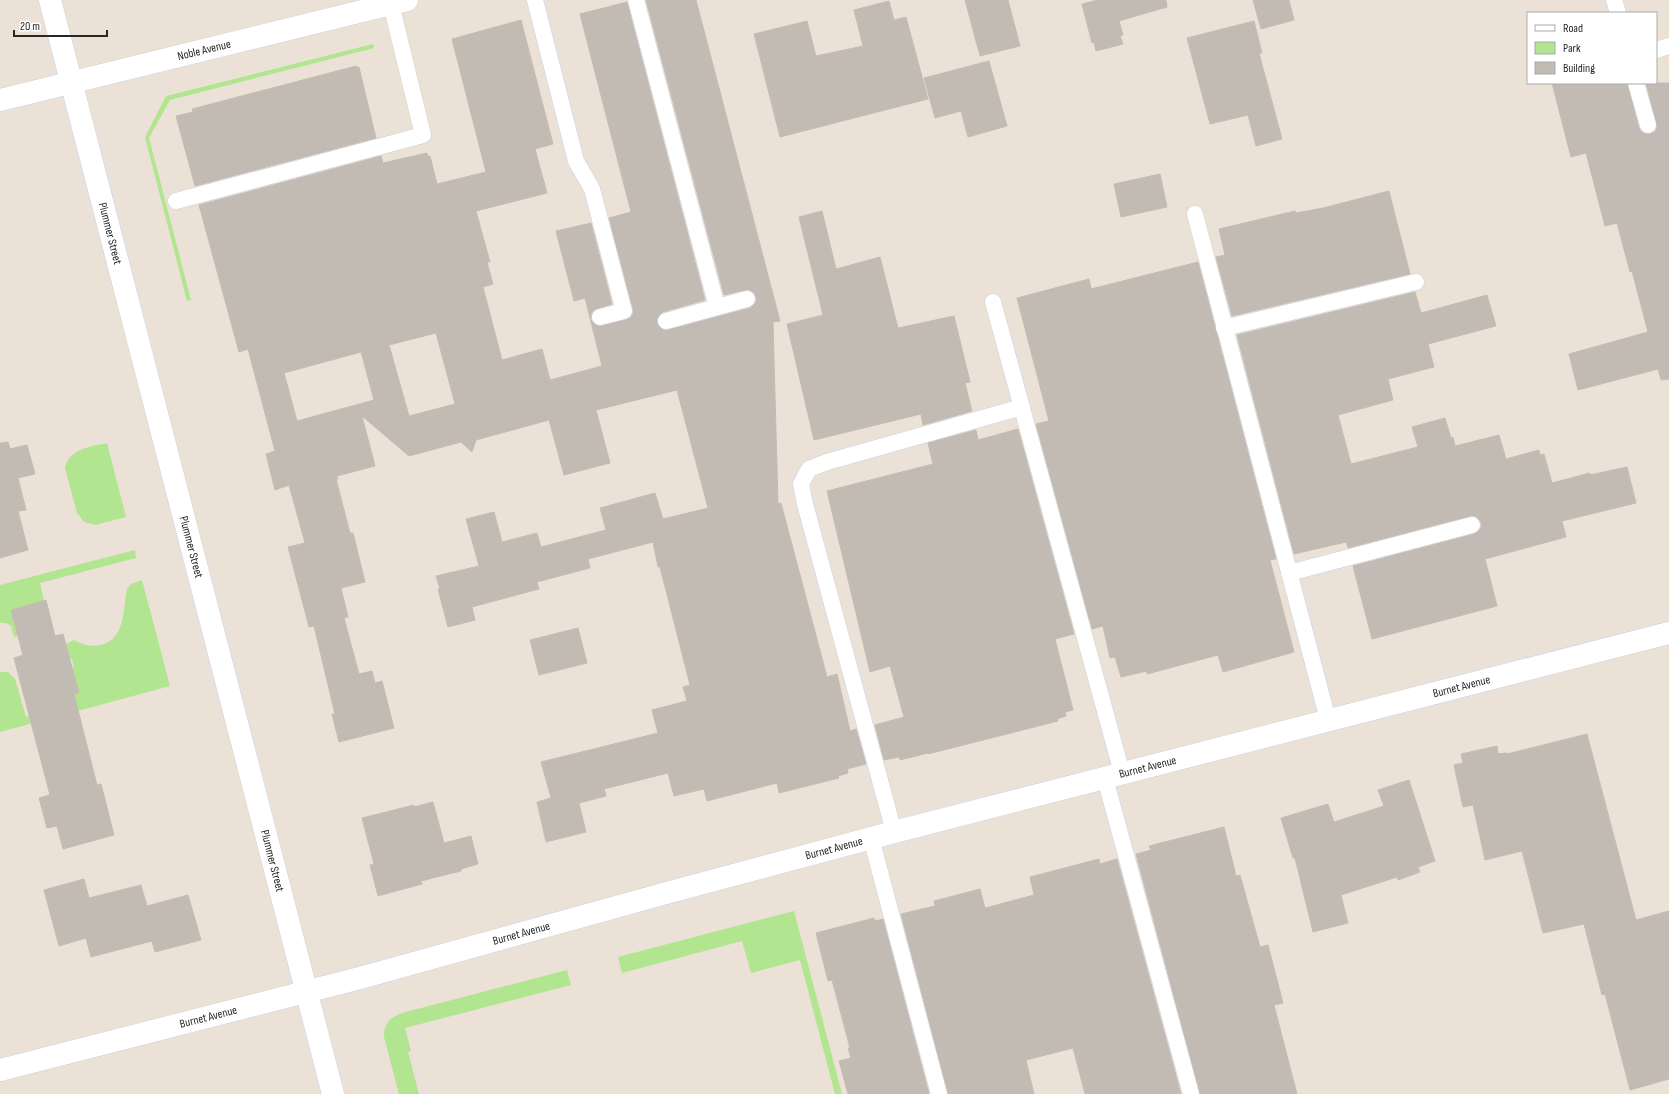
<svg xmlns="http://www.w3.org/2000/svg" width="1669" height="1094" viewBox="0 0 1669 1094" font-family="'Sofia Sans Condensed',sans-serif">
<style>
.green{fill:#b1e590}
.building{fill:#c2bbb4;stroke:#c6bdb1;fill-rule:evenodd}
.lines{fill:none;stroke-linecap:round;stroke-linejoin:round}
.service-casing{stroke:#ccd1e1;stroke-width:17}
.minor-casing{stroke:#ccd1e1;stroke-width:23}
.tertiary-casing{stroke:#ccd1e1;stroke-width:23}
.secondary-casing{stroke:#ccd1e1;stroke-width:23}
.service{stroke:#fff;stroke-width:16}
.minor{stroke:#fff;stroke-width:22}
.tertiary{stroke:#fff;stroke-width:22}
.secondary{stroke:#fff;stroke-width:22}
.labels{text-anchor:middle;dominant-baseline:central;stroke-width:4;stroke-linejoin:round;paint-order:stroke}
.street-label{font-size:12px;fill:#272727;stroke:#fff}
</style>
<rect width="100%" height="100%" fill="#ebe1d7"/>
<g class="green">
<path d="M373,44l1,4 -204,52 -21,38 42,162 -4,1 -42,-164 21,-41z"/>
<path d="M107,443l19,74 -31,8 -11,-3 -7,-9 -12,-45c5,-20 25,-21 42,-25z"/>
<path d="M135,550l1,8 -96,25 4,18 -33,9 7,26 -4,1 -3,-11 -5,-3h-6v-38z"/>
<path d="M142,580l28,106 -170,46v-60h8l7,7 11,38 27,-8 -2,-9 28,-7 -7,-25 2,-1 -2,-8h-2l-4,-15 8,-4c8,5 17,7 27,5 25,-6 22,-37 26,-56l4,-5z"/>
<path d="M794,911l48,183h-7l-35,-134 -49,13 -9,-32 -120,32 -4,-16z"/>
<path d="M567,970l4,15 -166,43 6,23 -3,1 11,42h-20l-15,-57c-1,-13 7,-20 18,-24z"/>
</g>
<g class="building">
<path d="M646,0h50l84,321 -7,1 5,182 3,-1 46,174 10,-3 13,57 6,-2 10,35 -19,5 1,4 -10,3 1,2 -60,15 -2,-10 -70,18 -3,-12 -30,7 -6,-23 -64,16 2,7 -27,7 7,29 -40,10 -9,-40 14,-4 -10,-36 117,-29 -6,-23 35,-9 -4,-14 7,-2 -30,-118h-2l-5,-25 -65,17 2,9 -53,14 2,7 -67,18 3,13 -27,7 -10,-38h2l-4,-13 43,-10 -13,-47 28,-7 8,30 35,-9 4,14 65,-17 -6,-22 55,-15 8,26 45,-11 -31,-118 -81,20 14,53 -46,12 -15,-55 -73,20 -4,12 -11,-10 -52,14 -47,-40 13,50 -38,10 1,3h-2l14,54h3l12,49 -24,6 7,29 -4,1 15,56 13,-3 3,12 7,-2 12,47 -55,14 -7,-28h3l-21,-88 -5,1 -21,-80 17,-4 -16,-58 -14,5 -9,-36 9,-3 -8,-30 -19,-72 -9,3 -40,-147 182,-49 2,7 44,-10 1,3h2l7,28 49,-12 -34,-133 69,-19 32,124 -18,5 12,44 -71,18 14,51h-3l6,22 -10,3 19,73 40,-11 8,31 52,-14 -17,-68 -11,3 -18,-70 35,-8 21,81 -18,6 -3,4v6l6,6h5l28,-8 3,-4v-5l-24,-91 22,-6 -51,-198 47,-12 78,298 -42,12 -6,6v6l6,6h5l82,-22 6,-6v-5l-2,-4 -4,-3h-5l-21,5zM436,333l19,71 -46,12 -20,-71zM361,352l13,48 -77,21 -13,-48z"/>
<path d="M965,0h43l12,46 -40,10z"/>
<path d="M1098,0h68l1,7 -48,14 4,14 -3,1 3,8 -27,7 -2,-9 -2,1 -10,-39z"/>
<path d="M1253,0h36l5,20 -33,9z"/>
<path d="M889,1l5,19 12,-3 22,82 -148,38 -26,-103 53,-13 9,35 47,-10 -9,-36z"/>
<path d="M1254,21l8,32h-3l23,86 -26,7 -8,-31 -38,9 -23,-86z"/>
<path d="M989,61l18,65 -39,11 -7,-26 -26,7 -11,-40z"/>
<path d="M356,66l1,2 2,-1 17,71 -181,48 -19,-70 17,-4 -1,-3z"/>
<path d="M1552,83h75l12,45 3,4 4,2 9,-2 2,-5 -11,-44h23v296l-8,1 -3,-11 -80,21 -9,-36 79,-22 -16,-61 -2,1 -13,-49 -12,3 -19,-73 -15,4z"/>
<path d="M1160,174l7,33 -46,10 -7,-33z"/>
<path d="M1389,191l21,83 -178,42 -16,-59 9,-2 -6,-26 76,-18 1,2 27,-5z"/>
<path d="M822,211l14,58 44,-12 18,71 56,-12 16,66 -5,1 7,28 -49,14 -2,-11 -107,26 -27,-116 36,-9 -24,-98z"/>
<path d="M1198,262l78,297 -6,1 24,92 -71,20 -5,-17 -71,19v-3l-26,6 -6,-20 -5,1 -7,-32 -11,3 -56,-205 13,-3 -32,-123 72,-19 2,10z"/>
<path d="M1415,292l6,21 66,-18 9,31 -68,18 6,23 -46,12 5,21 -55,15 13,49 67,-17 -6,-20 33,-9 6,20 2,-1 2,9 44,-11 7,24 33,-9 1,5 4,-1 8,29 38,-10v2l37,-8 9,36 -74,18 4,16 -81,22 12,47 -125,33 -19,-73 121,-32 7,-6v-6l-6,-6h-5l-122,32 -2,-6 -52,12 -57,-219z"/>
<path d="M1018,429l56,205 -19,5 18,71 -8,2 1,4 -9,3 1,2 -130,33v-1l-28,7 -1,-3 -15,3 -9,-35 29,-8 -14,-51 -20,6 -43,-181 106,-27 -5,-21 48,-13 2,10z"/>
<path d="M8,442l2,7 17,-4 8,29 -17,4 8,32 -8,1 10,39 -28,8v-115z"/>
<path d="M46,600l9,36 8,-2 16,59 -5,1 23,91 4,-1 13,51 -51,14 -6,-23 -10,2 -8,-30 11,-3 -36,-137 9,-3 -12,-45z"/>
<path d="M578,628l9,35 -48,12 -9,-35z"/>
<path d="M1587,734l49,186 33,-9v168l-39,11 -25,-96 -3,1 -18,-71 -41,9 -21,-82 -37,9 -12,-55 -10,2 -9,-42 9,-2 -2,-9 36,-8 1,8 9,-1v1z"/>
<path d="M1409,780l26,81 -17,6 2,5 -22,8 -1,-3 -56,18 7,28 -35,9 -18,-74h-2l-12,-40 47,-14 6,18 50,-16 -6,-16z"/>
<path d="M433,802l11,41 27,-7 7,28 -17,5v2l-40,10 1,3 -44,12 -8,-31 4,-1 -12,-46 52,-13v2z"/>
<path d="M1224,827l12,49 4,-1 20,72 8,-2 15,58 -9,2 23,89h-97l-64,-240 15,-4 -2,-4z"/>
<path d="M1099,859l1,5 17,-5 64,235h-96l-12,-46 -47,12 8,34h-86l-47,-180 34,-8 -1,-5 46,-12 5,19 49,-13 -4,-18z"/>
<path d="M84,879l5,19 52,-13 6,21 41,-11 13,45 -46,12 -3,-11 -61,16 -5,-19 -27,8 -15,-56z"/>
<path d="M874,918l1,3 8,-2 46,175h-81l-9,-33 12,-3 -3,-10h2l-18,-68 -4,1 -12,-48z"/>
</g>
<g class="lines">
<g class="service-casing">
<g id="service">
<path d="M535,0l41,161 16,28 32,122 -24,6"/>
<path d="M636,0l81,307"/>
<path d="M1614,0l4,13"/>
<path d="M1656,50l13,-4"/>
<path d="M1636,83l12,42"/>
<path d="M176,201l247,-66 -32,-131"/>
<path d="M1195,214l133,506"/>
<path d="M993,302l129,471"/>
<path d="M666,321l81,-22"/>
<path d="M1224,328l192,-46"/>
<path d="M1289,573l183,-48"/>
<path d="M1105,778l86,316"/>
<path d="M894,832l-89,-328 -4,-20 8,-15 18,-7 195,-55"/>
<path d="M871,838l68,256"/>
</g>
</g>
<g class="minor-casing">
<g id="minor">
<path id="s1" d="M0,100l407,-100"/>
</g>
</g>
<g class="tertiary-casing">
<g id="tertiary">
<path id="s2" d="M0,1070l360,-92 310,-86 224,-60 775,-199"/>
</g>
</g>
<g class="secondary-casing">
<g id="secondary">
<path id="s3" d="M50,0l283,1094"/>
</g>
</g>
<use href="#service" class="service"/>
<use href="#minor" class="minor"/>
<use href="#tertiary" class="tertiary"/>
<use href="#secondary" class="secondary"/>
</g>
<g class="labels">
<g class="street-label">
<text stroke="none"><textPath href="#s1" startOffset="210">Noble Avenue</textPath></text>
<text stroke="none"><textPath href="#s3" startOffset="241">Plummer Street</textPath></text>
<text stroke="none"><textPath href="#s3" startOffset="565">Plummer Street</textPath></text>
<text stroke="none"><textPath href="#s2" startOffset="1511">Burnet Avenue</textPath></text>
<text stroke="none"><textPath href="#s2" startOffset="1187">Burnet Avenue</textPath></text>
<text stroke="none"><textPath href="#s2" startOffset="863">Burnet Avenue</textPath></text>
<text stroke="none"><textPath href="#s3" startOffset="889">Plummer Street</textPath></text>
<text stroke="none"><textPath href="#s2" startOffset="539">Burnet Avenue</textPath></text>
<text stroke="none"><textPath href="#s2" startOffset="215">Burnet Avenue</textPath></text>
</g>
</g>
<rect x="1527" y="12" width="130" height="72" fill="#ffffff" stroke="#a9a9a9"/>
<rect x="1535" y="25" width="20" height="6" fill="#ffffff" stroke="#a9a9a9"/>
<text x="1563" y="32" font-size="12" fill="#272727">Road</text>
<rect x="1535" y="42" width="20" height="12" fill="#b1e590" stroke="#a9a9a9"/>
<text x="1563" y="52" font-size="12" fill="#272727">Park</text>
<rect x="1535" y="62" width="20" height="12" fill="#c2bbb4" stroke="#a9a9a9"/>
<text x="1563" y="72" font-size="12" fill="#272727">Building</text>
<path d="M14 30v6h93v-6" fill="none" stroke="#272727" stroke-width="2"/>
<text x="20" y="30" font-size="12" fill="#272727" stroke="#ffffff" stroke-width="3" paint-order="stroke">20 m</text>
</svg>
